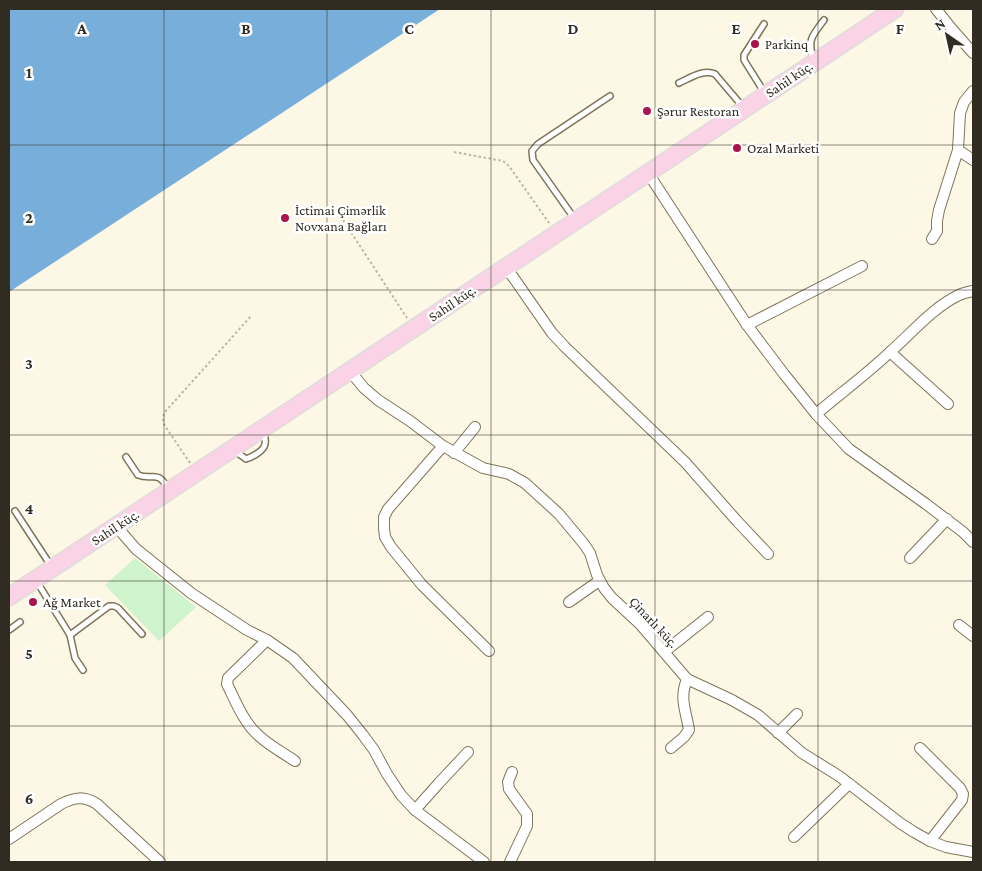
<svg xmlns="http://www.w3.org/2000/svg" width="982" height="871" viewBox="0 0 982 871" font-family="'Crimson Pro',serif">
<style>
.green{fill:#cef3cd}
.water{fill:#78afda}
.lines{fill:none;stroke-linecap:round;stroke-linejoin:round}
.service-casing{stroke:#7f755a;stroke-width:8}
.minor-casing{stroke:#7f755a;stroke-width:12}
.primary-casing{stroke:#dedddb;stroke-width:19}
.path{stroke:#bcb7a7;stroke-width:2;stroke-dasharray:2.5 2.5;stroke-linecap:butt}
.service{stroke:#fff;stroke-width:5}
.minor{stroke:#fff;stroke-width:10}
.primary{stroke:#fad4e6;stroke-width:16}
.grid{fill:none;stroke:#302c21;stroke-width:1;stroke-opacity:0.55}
.poi-dot{fill:#a8144c;stroke:#fff;stroke-width:2}
.labels{text-anchor:middle;dominant-baseline:central;stroke-width:5;stroke-linejoin:round;paint-order:stroke}
.poi-label{font-size:14px;fill:#302c21;stroke:#fff;text-anchor:start}
.street-label{font-size:14px;fill:#302c21;stroke:#fff}
.grid-label{font-size:16px;text-anchor:middle;font-weight:bold;fill:#302c21;stroke:#fff;stroke-width:5;stroke-linejoin:round;paint-order:stroke}
</style>
<rect width="100%" height="100%" fill="#fdf7e5"/>
<path class="green" d="M135,558l61,49 -37,34 -54,-56z"/>
<path class="water" d="M9,9h431l-431,283z"/>
<g class="lines">
<g class="service-casing">
<g id="service">
<path d="M764,24l-20,31v5l20,32"/>
<path d="M813,60c-5,-21 -2,-23 11,-40"/>
<path d="M679,83c11,-5 24,-14 36,-9l28,33"/>
<path d="M574,218l-41,-58 -1,-9 6,-7 72,-48"/>
<path d="M235,451l11,8c6,-2 18,-8 19,-15 1,-4 -1,-9 -1,-13"/>
<path d="M126,457l12,18c16,6 18,-6 30,13"/>
<path d="M15,511l36,55"/>
<path d="M37,582l33,53 39,-29h5l4,2 24,26"/>
<path d="M9,630l11,-8"/>
<path d="M70,635l5,23 8,12"/>
</g>
</g>
<g class="minor-casing">
<g id="minor">
<path d="M936,9l15,19 22,25"/>
<path d="M958,150l15,10"/>
<path d="M648,173l99,152 37,49 32,40 33,35 77,55 37,28 10,10"/>
<path d="M932,239l5,-8v-10l2,-11 19,-60 2,-37 4,-11 9,-11"/>
<path d="M506,267l46,66 13,14 120,115 52,59 31,33"/>
<path d="M747,325l115,-59"/>
<path d="M890,352l58,52"/>
<path d="M350,371l14,17 14,12 32,21 33,25 40,22 26,6 16,9 34,31 25,30 6,9 7,22 7,13 8,10 28,26 47,55 45,21 26,15 44,38 37,23 61,47 14,9 16,9 16,6 27,5"/>
<path d="M816,414c25,-21 51,-40 74,-62 22,-19 42,-44 69,-57 4,-2 9,-3 14,-4"/>
<path d="M443,446l-55,63 -4,8v11l1,9 6,10 31,38 67,66"/>
<path d="M454,453l21,-26"/>
<path d="M116,526l20,23 55,44 56,37 20,10 26,18 54,57 16,20 11,15 13,24 14,21 14,15 69,52"/>
<path d="M910,558l37,-39"/>
<path d="M569,602l30,-21"/>
<path d="M959,625l14,11"/>
<path d="M267,640l-39,38 -1,6c8,16 16,37 30,50 11,11 25,18 38,27"/>
<path d="M664,652l44,-35"/>
<path d="M778,733l19,-19"/>
<path d="M671,748l13,-11 5,-7c-3,-20 -10,-31 -2,-51"/>
<path d="M920,748l40,40 3,6 -1,6 -32,41"/>
<path d="M415,810l24,-27 29,-31"/>
<path d="M794,837l55,-53"/>
<path d="M9,839l52,-35c14,-7 23,-8 36,0l63,58"/>
<path d="M510,862l17,-36v-12l-18,-25 -1,-7 4,-10"/>
</g>
</g>
<g class="primary-casing">
<path id="primary" d="M9,597l886,-588"/>
</g>
<g class="path">
<path d="M454,152l49,9 6,5 40,57"/>
<path d="M343,220l64,98"/>
<path d="M190,463l-27,-40 1,-10 88,-98"/>
</g>
<use href="#service" class="service"/>
<use href="#minor" class="minor"/>
<use href="#primary" class="primary"/>
</g>
<path class="grid" d="M164,9v853M327,9v853M491,9v853M655,9v853M818,9v853M9,145h964M9,290h964M9,435h964M9,581h964M9,726h964"/>
<g class="poi-dot">
<circle cx="755" cy="44" r="5"/>
<circle cx="647" cy="111" r="5"/>
<circle cx="737" cy="148" r="5"/>
<circle cx="285" cy="218" r="5"/>
<circle cx="33" cy="602" r="5"/>
</g>
<g class="labels">
<g class="poi-label">
<text x="765" y="44">Parkinq</text>
<text x="657" y="111">Şərur Restoran</text>
<text x="747" y="148">Ozal Marketi</text>
<text x="295" y="210">İctimai Çimərlik<tspan x="295" dy="16">Novxana Bağları</tspan></text>
<text x="43" y="602">Ağ Market</text>
</g>
<g class="street-label">
<text transform="translate(789 79) rotate(-34)">Sahil küç.</text>
<text transform="translate(452 303) rotate(-34)">Sahil küç.</text>
<text transform="translate(115 527) rotate(-33)">Sahil küç.</text>
<text transform="translate(654 622) rotate(47)">Çinarlı küç.</text>
</g>
</g>
<g class="grid-label">
<text x="82" y="34">A</text>
<text x="246" y="34">B</text>
<text x="409" y="34">C</text>
<text x="573" y="34">D</text>
<text x="736" y="34">E</text>
<text x="900" y="34">F</text>
<text x="29" y="78">1</text>
<text x="29" y="223">2</text>
<text x="29" y="369">3</text>
<text x="29" y="514">4</text>
<text x="29" y="659">5</text>
<text x="29" y="804">6</text>
</g>
<rect width="982" height="871" fill="none" stroke="#302c21" stroke-width="20"/>
<g transform="translate(947 35) rotate(326)" stroke="#ffffff" stroke-width="4" paint-order="stroke">
<path d="M0-4L9 19L0 12L-9 19Z" fill="#302c21"/>
<text y="-8" font-size="14" font-weight="bold" text-anchor="middle" fill="#302c21">N</text>
</g>
</svg>
